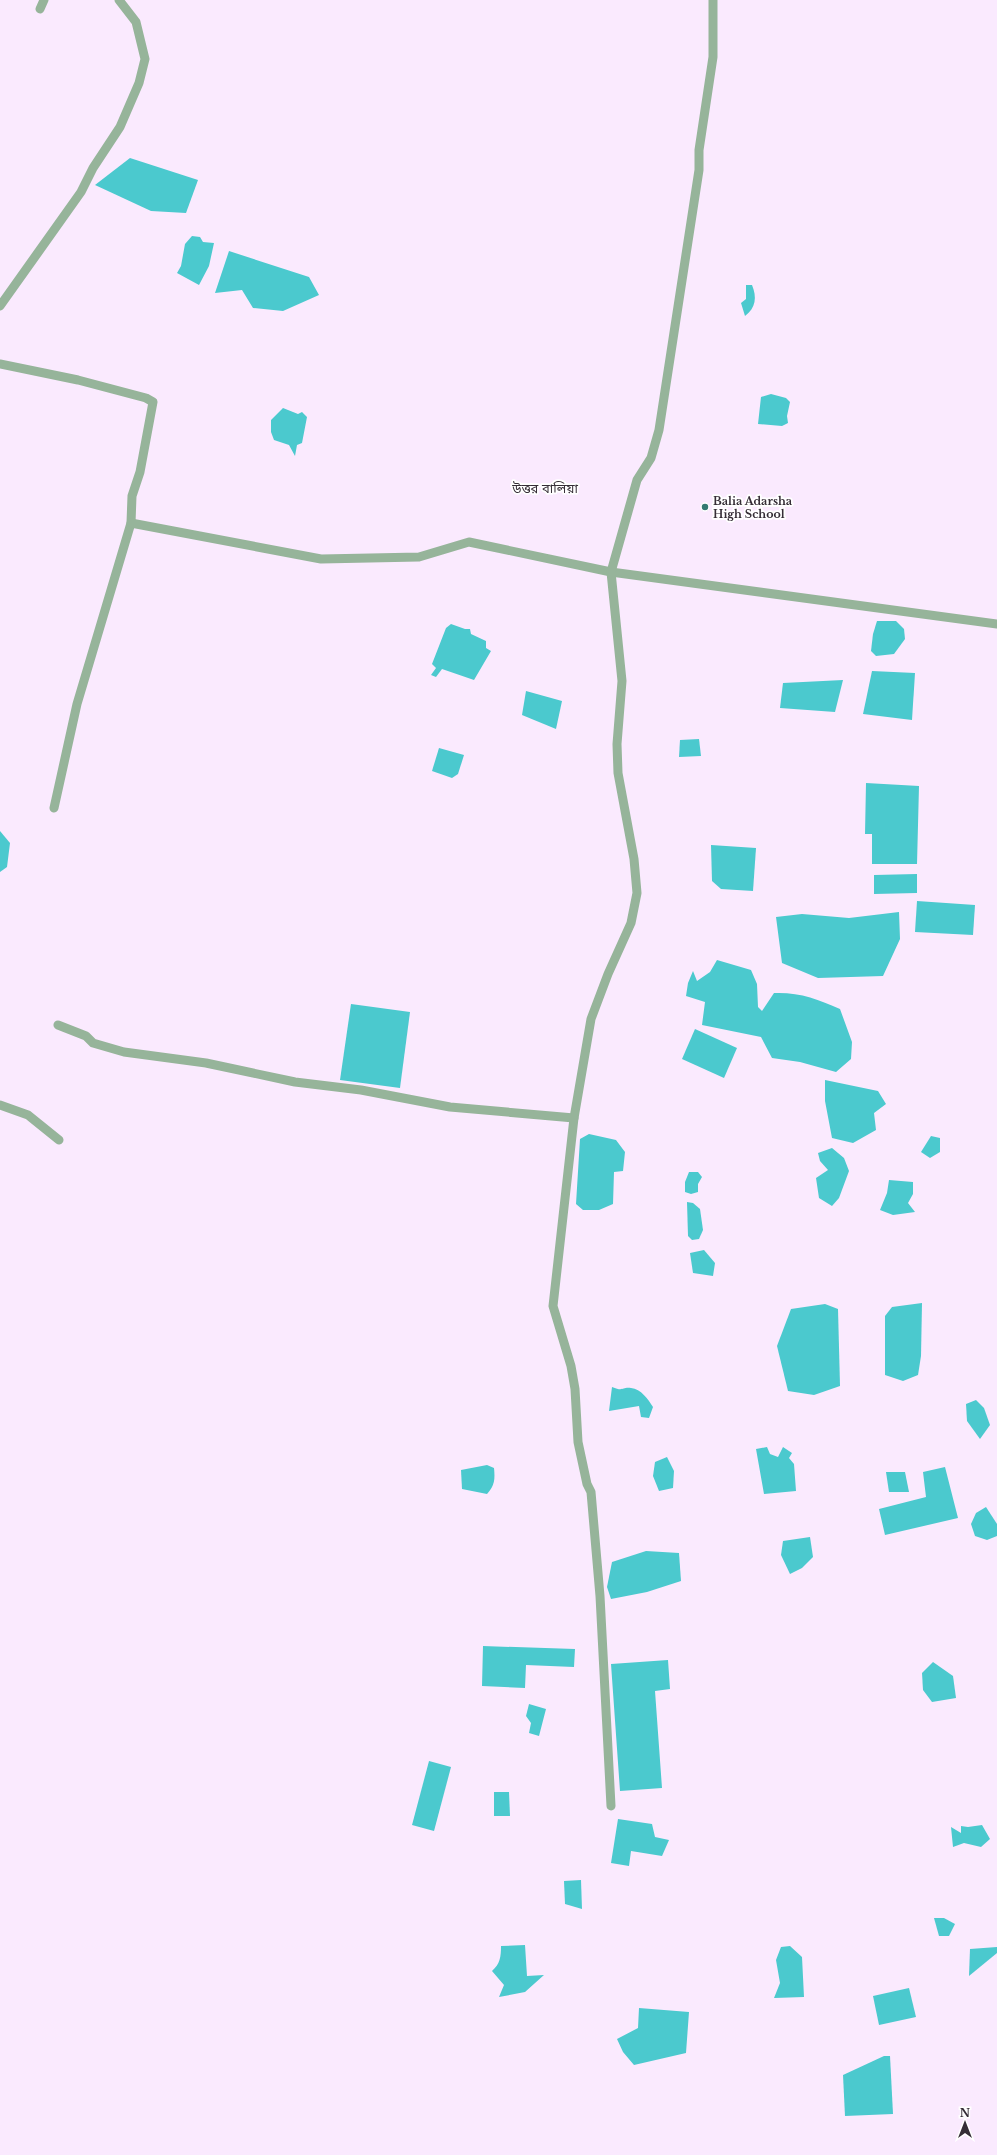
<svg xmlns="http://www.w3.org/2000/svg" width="997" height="2155" viewBox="0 0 997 2155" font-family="'Libre Baskerville','Noto Sans Bengali',serif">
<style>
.water{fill:#4bc9ce}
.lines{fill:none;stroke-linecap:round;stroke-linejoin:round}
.street{stroke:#96b49a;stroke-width:9}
.poi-dot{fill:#337a72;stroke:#fff;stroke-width:1.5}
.labels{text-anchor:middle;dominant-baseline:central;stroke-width:3.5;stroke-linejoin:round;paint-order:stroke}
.poi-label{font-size:11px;font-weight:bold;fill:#352d36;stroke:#fff;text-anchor:start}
.quarter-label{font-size:13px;fill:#352d36;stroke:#fff}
</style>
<rect width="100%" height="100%" fill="#faeafe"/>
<g class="water">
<path d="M130,158l68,22 -12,33 -35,-2 -56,-26z"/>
<path d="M192,236l8,1 3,5 11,1 -5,23 -10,19 -22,-12 4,-7 4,-22z"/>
<path d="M229,251l80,26 10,18 -36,16 -30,-3 -11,-18 -27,3z"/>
<path d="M746,285h6c5,12 4,23 -7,31l-4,-13 5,-4z"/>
<path d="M771,394l15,4 4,4 -3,14 1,7 -6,3 -24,-2 3,-27z"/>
<path d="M283,408l15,6 4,-2 5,5 -5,26 -5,2 -2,11 -6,-11 -15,-5 -3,-8v-12z"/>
<path d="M877,621h19l8,8 1,10 -11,15 -18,2 -5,-5 2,-17z"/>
<path d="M451,624l14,5h5l1,5 15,7v7l5,3 -17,29 -32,-11 -6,8 -5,-2 5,-7 -4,-4 14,-36z"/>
<path d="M872,671l43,2 -3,47 -49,-6z"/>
<path d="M843,680l-8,32 -55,-4 3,-25z"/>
<path d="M526,691l36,10 -6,28 -34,-14z"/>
<path d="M699,739l2,17 -22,1 1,-17z"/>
<path d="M439,748l25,7 -6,19 -6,4 -20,-7z"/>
<path d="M866,783l53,3 -2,78h-45v-30h-7z"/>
<path d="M0,831l10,12 -3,24 -7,5z"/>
<path d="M711,845l45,3 -3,43 -32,-2 -9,-8z"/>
<path d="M917,874v19l-43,1v-19z"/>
<path d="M917,901l58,4 -2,30 -58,-3z"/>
<path d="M899,912l1,27 -17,37 -65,2 -36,-15 -6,-46 26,-3 47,4z"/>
<path d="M717,960l34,10 6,14 1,23 4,4 12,-18c25,-1 44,6 66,16l12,33 -1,17 -15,13 -36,-10 -28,-4 -11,-21 -59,-12 3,-23 -19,-6 2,-13 5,-12 4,10 13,-9z"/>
<path d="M351,1004l59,8 -10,76 -60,-8z"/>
<path d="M695,1029l42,19 -13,30 -42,-19z"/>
<path d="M825,1080l53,11 8,13 -12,9 2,17 -23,13 -21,-5 -7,-37z"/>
<path d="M589,1134l27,6 9,12 -2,19 -9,1 -1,32 -14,6h-16l-7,-6 4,-65z"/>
<path d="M931,1136l9,2v14l-10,6 -9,-6z"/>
<path d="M832,1148l12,10 5,13 -10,27 -7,8 -13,-8 -3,-20 12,-8 -8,-9 -2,-8z"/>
<path d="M689,1172h9l4,5 -4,7v8l-7,2 -6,-2v-10z"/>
<path d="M889,1180l24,2v12l-5,9 7,9 -22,3 -13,-5 7,-17z"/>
<path d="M687,1202l6,1 7,6 3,21 -4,9 -7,1 -4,-4z"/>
<path d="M704,1250l11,13 -2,13 -20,-3 -3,-20z"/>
<path d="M922,1303l-1,53 -3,19 -15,6 -18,-6v-59l7,-9z"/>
<path d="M825,1304l13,5 2,77 -26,9 -26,-4 -11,-45 14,-37z"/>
<path d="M612,1387c12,5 9,0 19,1 10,1 17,11 22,19l-4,11 -8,-1 -2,-11 -30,5z"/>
<path d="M976,1400l8,8 6,17 -10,14 -13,-18 -1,-17z"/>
<path d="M767,1447l3,7 8,3 5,-10 9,6 -3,5 5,6 2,27 -32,3 -8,-45z"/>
<path d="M667,1457l7,14 -1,17 -14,3 -6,-15 2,-14z"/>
<path d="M487,1465l7,3c1,11 1,17 -7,26l-25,-5 -1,-19z"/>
<path d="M945,1467l13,51 -73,17 -6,-26 47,-12 -3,-25z"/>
<path d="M886,1472h19l4,20h-20z"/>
<path d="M986,1507l11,17v12l-10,4 -12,-4 -4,-12 5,-11z"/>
<path d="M810,1537l3,20 -11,11 -12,6 -9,-19 2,-14z"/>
<path d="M646,1551l33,2 2,28 -34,11 -36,7 -4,-12 5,-25z"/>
<path d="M483,1646l92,3 -1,18 -48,-2 -1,23 -43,-2z"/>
<path d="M668,1660l2,29 -15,2 7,97 -42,3 -9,-127z"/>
<path d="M933,1662l20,14 3,22 -24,4 -9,-12 -1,-17z"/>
<path d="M529,1704l17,5 -7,27 -10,-3 2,-10 -5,-7z"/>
<path d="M429,1761l22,6 -17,64 -22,-6z"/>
<path d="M494,1792h15l1,24h-16z"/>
<path d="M618,1819l34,5 3,13 14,3 -7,16 -31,-5 -2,15 -18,-3z"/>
<path d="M982,1825l8,14 -9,8 -17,-4 -11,4 -2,-20 10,6v-7l7,1z"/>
<path d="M581,1880l1,29 -17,-5 -1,-23z"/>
<path d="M934,1918h10l11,6 -6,12h-10z"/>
<path d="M525,1945l2,31 17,-1 -19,17 -26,5 5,-12 -12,-14c8,-7 9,-14 9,-25z"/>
<path d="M790,1946l12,11 2,40 -30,1 6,-15 -4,-23 5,-13z"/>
<path d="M997,1947v6l-28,23 1,-27z"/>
<path d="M909,1988l7,29 -37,8 -6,-29z"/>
<path d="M639,2008l50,4 -3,41 -52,12 -11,-13 -6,-13 21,-11z"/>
<path d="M884,2056h6l3,58 -48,2 -2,-41z"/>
</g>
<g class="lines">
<g class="street">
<path d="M40,9l4,-9"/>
<path d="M0,306l81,-114 12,-24 27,-41 19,-44 6,-24 -9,-37 -17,-22"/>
<path d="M0,364l78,16 68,18 7,4 -13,70 -8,24 -1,27 -54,181 -23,104"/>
<path d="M131,523l190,36 98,-2 50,-15 142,30 386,52"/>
<path d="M58,1025l28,11 7,7 31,9 82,11 89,19 66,8 89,17 124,11"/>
<path d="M0,1105l28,10 31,25"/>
<path d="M611,1806l-11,-210 -9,-104 -4,-8 -9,-42 -3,-53 -4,-23 -18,-60 21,-188 17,-99 17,-45 23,-51 6,-30 -3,-34 -16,-86 -1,-29 5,-63 -11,-109 26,-92 14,-22 8,-28 40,-260v-20l14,-93v-57"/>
</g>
</g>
<circle class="poi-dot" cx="705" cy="507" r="4"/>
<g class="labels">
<g class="poi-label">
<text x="713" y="501">Balia Adarsha<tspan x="713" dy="13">High School</tspan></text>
</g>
<g class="quarter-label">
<text x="545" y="488">উত্তর বালিয়া</text>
</g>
</g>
<g transform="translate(965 2123)" stroke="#ffffff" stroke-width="3" paint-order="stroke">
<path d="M0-3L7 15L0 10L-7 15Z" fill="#352d36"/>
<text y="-6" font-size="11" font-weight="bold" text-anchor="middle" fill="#352d36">N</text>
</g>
</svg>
